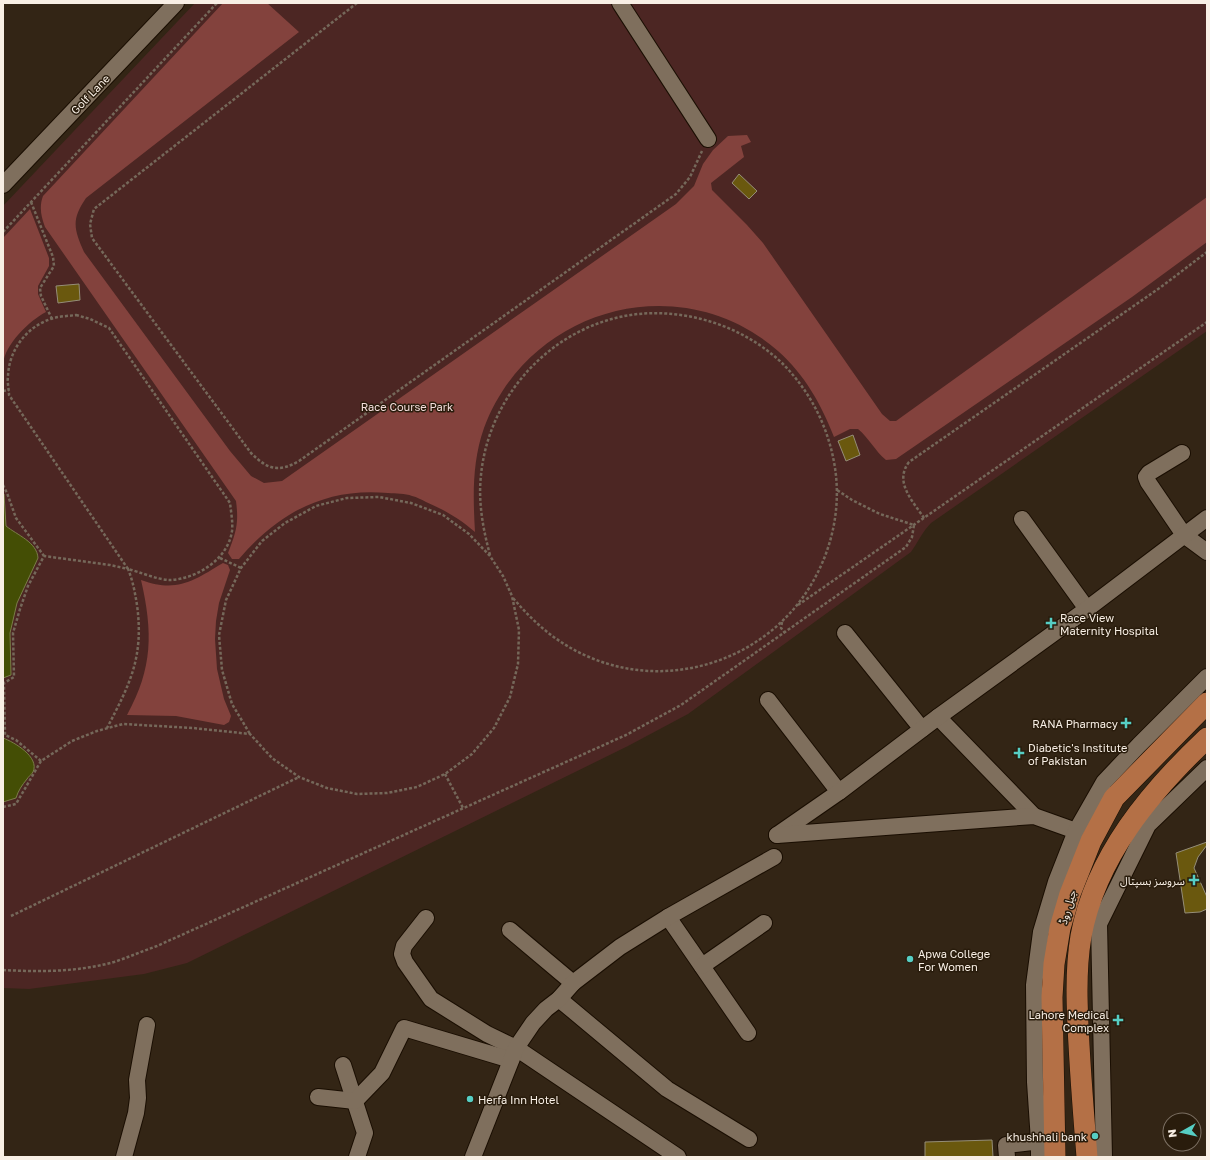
<svg xmlns="http://www.w3.org/2000/svg" width="1210" height="1160" viewBox="0 0 1210 1160" font-family="'Golos Text','Noto Sans Arabic',sans-serif">
<style>
.green{fill:#4c2623}
.forest{fill:#83423d}
.water{fill:#444e05;stroke:#7a7e48}
.building{fill:#6a580e;stroke:#958e78}
.lines{fill:none;stroke-linecap:round;stroke-linejoin:round}
.minor-casing{stroke:#1a0e02;stroke-width:18}
.major-casing{stroke:#1a0e02;stroke-width:22}
.path{stroke:#75685a;stroke-width:2.5;stroke-dasharray:3 2;stroke-linecap:butt}
.minor{stroke:#7f6f5d;stroke-width:16}
.major{stroke:#b47046;stroke-width:21}
.poi-dot{fill:#56cec4;stroke:#291c0c;stroke-width:1.5}
.labels{text-anchor:middle;dominant-baseline:central;stroke-width:3;stroke-linejoin:round;paint-order:stroke}
.street-label{font-size:11px;fill:#f8efe5;stroke:#291c0c}
.park-label{font-size:11px;fill:#f4dedc;stroke:#291c0c}
.poi-label{font-size:11px;fill:#f8efe5;stroke:#291c0c;text-anchor:start}
</style>
<rect width="100%" height="100%" fill="#332515"/>
<path class="green" d="M195,3h1012v328l-276,192c-8,8 -13,19 -20,29l-223,162 -60,32 -441,217 -43,11 -115,15 -26,-1v-782z"/>
<g class="forest">
<path d="M223,3h44l32,29 -213,166c-15,22 -12,31 -2,54l146,199 21,25 13,7 18,-2 394,-277 18,-18 9,-22 10,-14 15,-14 19,-1 4,7 -10,4 3,11 -33,26 1,7 35,35 16,18 119,171 8,7h6l311,-224v45l-75,55 -236,162 -10,1c-11,-9 -17,-22 -28,-31h-8l-16,8c-13,-33 -29,-62 -56,-86 -97,-85 -249,-44 -294,77 -12,34 -11,69 -9,104 -15,-13 -30,-22 -49,-30 -4,-2 -9,-5 -14,-6 -7,-3 -16,-2 -24,-3 -62,-6 -110,20 -149,66h-7l-4,-6c8,-21 11,-29 8,-52l-191,-274c-4,-11 -6,-20 -2,-31z"/>
<path d="M30,209l19,49v8l-11,20v8l8,18c-17,9 -41,32 -43,52v-126z"/>
<path d="M223,563l5,2 2,5 -11,33 -3,18 -1,18 2,30 7,30 7,17 -2,6 -5,3 -48,-9 -49,-1c26,-47 26,-83 14,-135 36,13 52,1 82,-17z"/>
</g>
<g class="water">
<path d="M3,493l1,1 2,32c11,9 31,16 32,32l-21,45 -7,30 1,42 -8,3z"/>
<path d="M3,738c11,4 37,19 30,34 -1,2 -5,5 -6,7 -5,6 -9,12 -11,19l-13,4z"/>
</g>
<g class="building">
<path d="M739,174l18,17 -8,8 -17,-16z"/>
<path d="M79,284l1,16 -22,3 -2,-17z"/>
<path d="M853,435l7,20 -14,6 -8,-20z"/>
<path d="M1207,842v3l-9,12 -4,11 13,29v12l-7,3 -15,1 -9,-60z"/>
<path d="M992,1140l1,17h-68v-15z"/>
</g>
<g class="lines">
<g class="minor-casing">
<g id="minor">
<path d="M620,3l88,136"/>
<path d="M3,185l173,-182"/>
<path d="M1182,453l-33,20 -3,4 2,5 36,53 23,17"/>
<path d="M1022,519l65,90"/>
<path d="M845,633l77,96"/>
<path d="M768,700l71,92"/>
<path d="M938,717l96,99"/>
<path d="M777,835l62,-43 99,-75 149,-108 120,-91"/>
<path d="M777,835l257,-19 42,15"/>
<path d="M668,917l80,116"/>
<path d="M426,918l-22,28 -2,8 3,8 26,37 56,35 29,14 162,109"/>
<path d="M510,930l63,53"/>
<path d="M702,966l62,-43"/>
<path d="M559,999l108,90 82,50"/>
<path d="M343,1065l22,68 -8,24"/>
<path d="M318,1097l37,4 27,-28 22,-45 107,32"/>
<path d="M124,1157l12,-44 2,-15 -1,-18 10,-55"/>
<path d="M473,1157l43,-109 17,-25 13,-14 13,-10 14,-16 47,-36 48,-30 106,-60"/>
<path d="M1007,1157l-1,-12 44,-5"/>
<path d="M1039,1157v-16l-4,-59 -1,-97 7,-53 15,-50 20,-51 28,-49 35,-37 68,-68"/>
<path d="M1104,1157l-5,-233 49,-99 59,-57"/>
</g>
</g>
<g class="major-casing">
<g id="major">
<path d="M1055,1157l-3,-160 2,-33 6,-36 10,-34 21,-53 23,-43 93,-95"/>
<path d="M1087,1157c-3,-37 -6,-75 -8,-112 -2,-36 -4,-73 2,-109 15,-80 69,-144 126,-198"/>
</g>
</g>
<g class="path">
<path d="M357,3l-263,206 -4,15 2,14 159,215c16,16 27,20 48,8l377,-267 14,-17 12,-26"/>
<path d="M31,202l22,55 1,9 -14,22 1,8 11,23"/>
<path d="M3,232l214,-229"/>
<path d="M76,315l14,4 19,9 121,175c1,9 3,19 2,28 -4,28 -35,48 -62,49 -12,0 -30,-8 -42,-11l-119,-174c0,-6 -2,-13 -1,-19 1,-27 20,-51 46,-58 7,-2 15,-2 22,-3z"/>
<path d="M3,391l6,-1"/>
<path d="M3,485l4,8 9,25 28,38"/>
<path d="M924,518c-12,-18 -30,-36 -15,-56l252,-175 46,-35"/>
<path d="M490,555c-7,-26 -12,-53 -9,-80 8,-82 74,-152 157,-161 52,-5 106,13 144,49 27,27 45,61 52,99 7,37 1,76 -16,110 -41,84 -143,122 -229,85 -31,-13 -55,-34 -76,-59"/>
<path d="M220,558l21,10"/>
<path d="M798,605l409,-283"/>
<path d="M782,622l-1,6 4,5"/>
<path d="M41,761l-25,-21 -11,-5 -1,-52 10,-6 -1,-44 7,-24 8,-23 16,-30 66,9 18,4c5,12 7,24 9,36 7,52 -7,79 -30,123"/>
<path d="M445,774l18,34"/>
<path d="M3,807l13,-3 25,-43 31,-20 25,-10 26,-7 70,4 57,6 22,24 27,19 28,11 30,6 30,-1 30,-6 28,-13 27,-20 22,-26 16,-31 8,-33 1,-34 -7,-34 -9,-20 -13,-20 -21,-22 -26,-19 -32,-12 -32,-6 -32,1 -31,8 -31,17 -23,18 -21,27 -15,32 -7,35 3,35 10,34 18,30"/>
<path d="M11,916l288,-139"/>
<path d="M3,970c37,2 75,2 111,-8 15,-5 29,-11 43,-16l469,-211 55,-30 225,-158 6,-10 2,-12 -34,-11 -28,-14 -15,-10"/>
</g>
<use href="#minor" class="minor"/>
<use href="#major" class="major"/>
</g>
<g class="poi-dot">
<path d="M1049 617h4v4h4v4h-4v4h-4v-4h-4v-4h4z"/>
<path d="M1124 717h4v4h4v4h-4v4h-4v-4h-4v-4h4z"/>
<path d="M1017 747h4v4h4v4h-4v4h-4v-4h-4v-4h4z"/>
<path d="M1192 874h4v4h4v4h-4v4h-4v-4h-4v-4h4z"/>
<circle cx="910" cy="959" r="4"/>
<path d="M1116 1014h4v4h4v4h-4v4h-4v-4h-4v-4h4z"/>
<circle cx="470" cy="1099" r="4"/>
<circle cx="1095" cy="1136" r="4"/>
</g>
<g class="labels">
<g class="street-label">
<text transform="translate(90 94) rotate(-46)">Golf Lane</text>
<text transform="translate(1067 907) rotate(-74)">جیل روڈ</text>
</g>
<g class="park-label">
<text x="407" y="406">Race Course Park</text>
</g>
<g class="poi-label">
<text x="1060" y="617">Race View<tspan x="1060" dy="13">Maternity Hospital</tspan></text>
<text x="1118" y="723" text-anchor="end">RANA Pharmacy</text>
<text x="1028" y="747">Diabetic's Institute<tspan x="1028" dy="13">of Pakistan</tspan></text>
<text x="1185" y="880" text-anchor="end">سروسز ہسپتال</text>
<text x="918" y="953">Apwa College<tspan x="918" dy="13">For Women</tspan></text>
<text x="1109" y="1014" text-anchor="end">Lahore Medical<tspan x="1109" dy="13">Complex</tspan></text>
<text x="478" y="1099">Herfa Inn Hotel</text>
<text x="1087" y="1136" text-anchor="end">khushhali bank</text>
</g>
</g>
<rect width="1210" height="1160" fill="none" stroke="#f8efe5" stroke-width="8"/>
<g transform="translate(1182 1132) rotate(262)"><circle r="19" fill="#291c0c" stroke="#7c7063"/>
<path d="M0-3L7 15L0 10L-7 15Z" fill="#56cec4"/>
<text y="-6" font-size="11" font-weight="bold" text-anchor="middle" fill="#f8efe5">N</text>
</g>
</svg>
